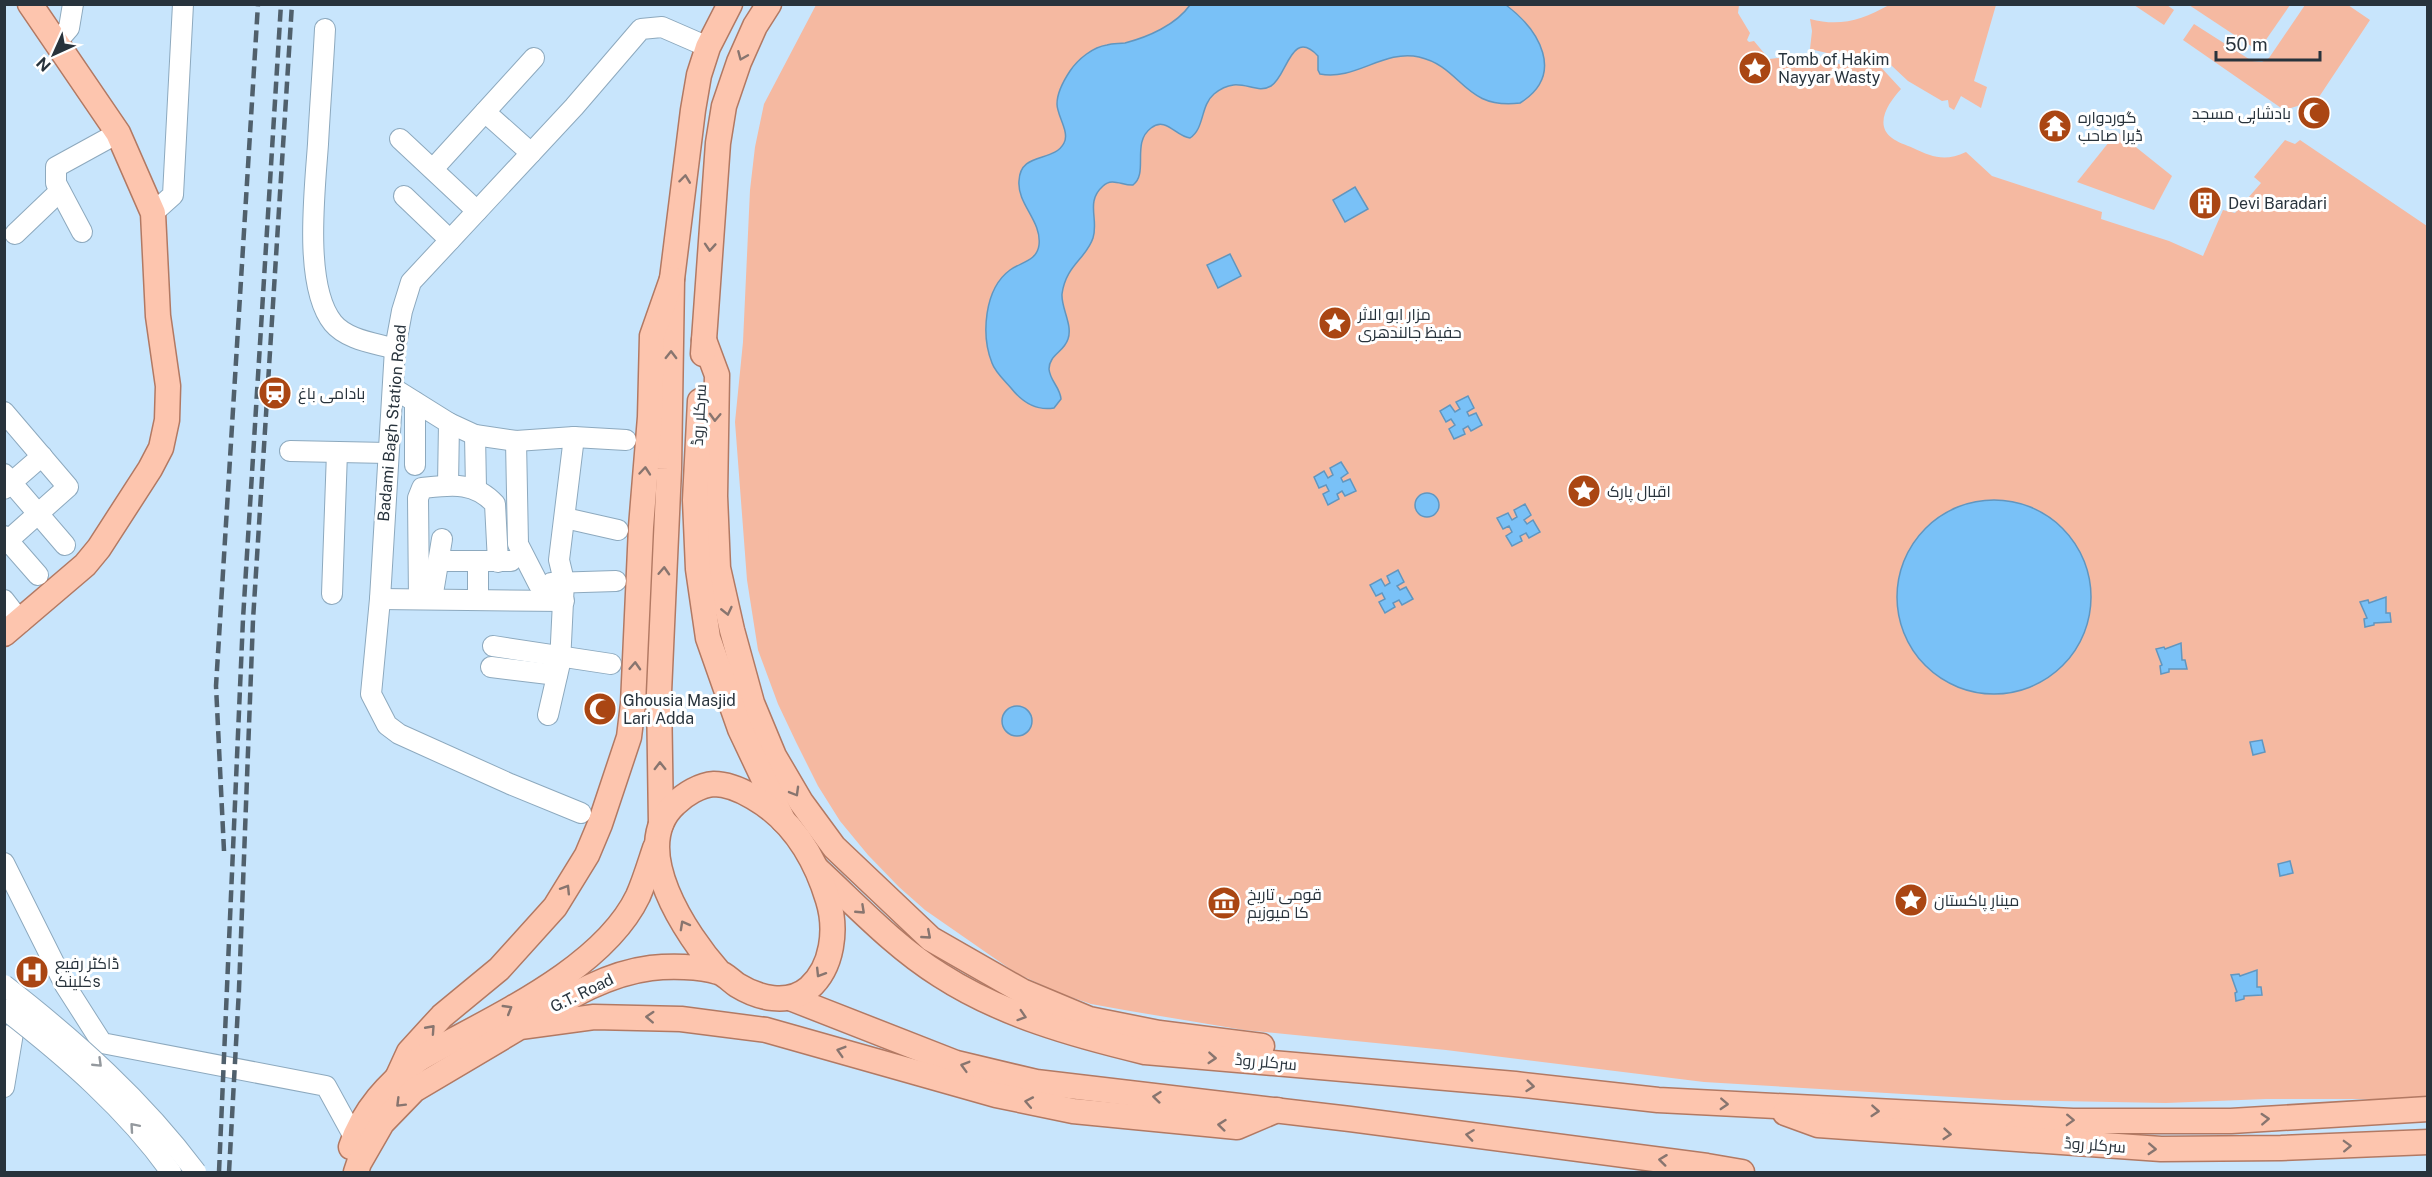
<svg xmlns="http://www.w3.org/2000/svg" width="2432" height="1177" viewBox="0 0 2432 1177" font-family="'Public Sans',Cairo,sans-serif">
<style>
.green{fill:#f5b9a1}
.water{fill:#79c1f7;stroke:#6196bf;stroke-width:1.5}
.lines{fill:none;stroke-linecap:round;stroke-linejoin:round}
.minor-casing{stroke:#8da9be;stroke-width:22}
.major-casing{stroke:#b27963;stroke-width:27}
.minor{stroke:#fff;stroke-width:20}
.major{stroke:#fdc5ae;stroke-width:24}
.rail{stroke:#50606c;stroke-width:4.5;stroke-dasharray:12 6;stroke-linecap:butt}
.minor-bridge-casing{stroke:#8da9be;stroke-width:22;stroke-linecap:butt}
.minor-bridge{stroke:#fff;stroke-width:20}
.oneway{stroke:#88756f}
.oneway2{stroke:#94999e}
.labels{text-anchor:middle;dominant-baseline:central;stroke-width:6;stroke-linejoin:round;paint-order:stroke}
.poi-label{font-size:16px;fill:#28333c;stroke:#fff;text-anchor:start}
.street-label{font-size:16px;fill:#28333c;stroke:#fff}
</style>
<rect width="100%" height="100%" fill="#c8e5fc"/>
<g class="green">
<path d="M816,5h923l-1,8 12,20 -3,7 2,2 5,-1 15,18 24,-3 5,5 3,-1 2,-4 55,12h7l12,-5 24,26c-11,12 -28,35 -9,49 5,4 14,7 21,10 19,9 32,14 53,4l26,24 110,36 -1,7 68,22 34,15 20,-46 12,3 26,-30 -7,-6 31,-37 10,4 5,-4 127,86v873h-161l-100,4 -163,-3 -299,-18 -258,-32 -202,-20 -114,-19 -39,-7 -32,-11 -43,-20 -32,-22 -59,-41 -26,-23 -31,-32 -28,-34 -22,-35 -22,-44 -18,-38 -20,-54 -11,-70 -12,-158 8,-80 7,-152 5,-43 9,-43z"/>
<path d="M1889,5h107l-22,76 13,6 -6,21 -20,-12 -7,14 -5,-3 -1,-7 -6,1 -34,-20 -31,-29 -10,8 -6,1 -51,-12 2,-18 -2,-12c30,8 52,1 79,-14z"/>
<path d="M2134,5h33l7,5 -10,15z"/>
<path d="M2189,5h101l-27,39 -5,4 -7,-2z"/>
<path d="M2305,5h43l22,15 -53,80 -33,10 -101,-70 11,-16 58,37 10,1 7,-4z"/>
<path d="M2117,132l55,44 -18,34 -77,-28z"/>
</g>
<g class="water">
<path d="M1190,5h316c33,25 60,69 14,98 -57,7 -57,-36 -101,-46 -35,-8 -64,24 -99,17l-2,-4v-14c-27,-29 -31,21 -47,30 -17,10 -32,-13 -57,8 -14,12 -9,34 -24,44 -14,-1 -24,-22 -39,-10 -20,15 -2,45 -18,57 -10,1 -21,-8 -30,1 -18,16 -4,33 -10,52 -7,21 -27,27 -31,56 -1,14 11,31 6,45 -4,13 -19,16 -19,30 1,12 11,18 12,30l-7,9c-18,3 -32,-6 -43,-20 -6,-7 -16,-16 -19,-25 -11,-28 -8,-74 18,-93 11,-8 27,-9 29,-25 3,-24 -22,-41 -20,-64 1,-30 35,-18 45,-38 6,-11 -7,-27 -7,-39 0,-11 7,-24 13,-33 8,-12 23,-24 37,-26 6,-2 12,-1 18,-2 23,-6 51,-18 65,-38z"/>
<path d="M1355,187l13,22 -23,13 -12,-22z"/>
<path d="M1230,254l11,22 -23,12 -11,-23z"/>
<path d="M1468,396l6,12 -7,4 2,4 7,-3 6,12 -11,6 -3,-5 -5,3 2,5 -11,5 -5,-10 6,-4 -4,-6 -5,3 -6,-11 10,-6 5,7 5,-3 -4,-7z"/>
<path d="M1341,462l7,11 -7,5 2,4 7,-3 6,12 -11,5 -3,-5 -5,3 2,5 -11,6 -5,-11 6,-3 -3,-6 -7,3 -5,-11 10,-6 4,7 5,-3 -3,-7z"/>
<circle cx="1427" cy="505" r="12"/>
<circle cx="1994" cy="597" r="97"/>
<path d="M1525,504l6,11 -7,5 3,4 6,-4 7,12 -11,6 -3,-5 -6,3 2,5 -10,5 -6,-10 6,-4 -3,-6 -6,3 -6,-11 11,-5 4,7 5,-3 -3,-7z"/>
<path d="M1398,570l6,12 -7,4 3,4 6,-3 7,12 -11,6 -3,-5 -6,3 2,4 -10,6 -6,-11 6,-3 -3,-6 -6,3 -6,-11 11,-6 4,7 5,-3 -3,-7z"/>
<path d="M2386,597v16h4l1,9 -17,1v2l-9,2 -1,-8 3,-1 -7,-16 8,-2 1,3z"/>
<path d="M2181,643l1,17h3l2,9h-18v3l-8,2 -1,-8 2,-1 -6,-16 8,-2 1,2z"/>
<circle cx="1017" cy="721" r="15"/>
<path d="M2262,740l3,12 -12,3 -3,-13z"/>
<path d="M2290,861l3,12 -13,3 -2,-12z"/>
<path d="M2257,970v17h4l1,8 -18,1v3l-8,2 -1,-8 2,-1 -6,-17 8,-1 1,2z"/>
</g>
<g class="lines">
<g class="minor-casing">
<g id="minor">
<path d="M325,29c-2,39 -5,77 -7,115 -3,45 -15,142 15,179 14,17 42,20 62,26"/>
<path d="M56,43l13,-15 4,-24"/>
<path d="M485,112l46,41"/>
<path d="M400,139l77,72"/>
<path d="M433,169l101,-111"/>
<path d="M404,196l46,44"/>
<path d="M153,213l20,-18 10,-191"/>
<path d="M82,232l-26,-49v-16l62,-34"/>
<path d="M15,234l45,-43"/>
<path d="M393,388l56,35 -1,62"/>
<path d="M415,402v63"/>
<path d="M4,412l64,75 -64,57"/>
<path d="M449,423l26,12 41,6 58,-4 52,3"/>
<path d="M475,435l1,53"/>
<path d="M516,441l2,103 21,41"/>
<path d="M290,451l98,2"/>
<path d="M4,474l61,71"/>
<path d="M4,489l38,-33"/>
<path d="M565,518l53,12"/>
<path d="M4,536l34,39"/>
<path d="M438,561h73"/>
<path d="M551,583l65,-2"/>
<path d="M332,594l5,-142"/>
<path d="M380,599l184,2"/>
<path d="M419,599l-1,-101 4,-10c29,-3 52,-7 73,16l3,58"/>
<path d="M432,599l10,-60"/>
<path d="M4,600l17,22"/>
<path d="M478,600v-38"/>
<path d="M493,646l118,18"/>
<path d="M491,667l66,8"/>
<path d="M548,715l12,-52 4,-82 -5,-21 15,-123"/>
<path d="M581,813l-71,-29 -111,-50 -12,-9 -16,-31 9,-95 15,-250 7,-38 9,-29 163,-175 67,-78 21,-2 46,20"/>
<path d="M4,863l61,122 37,58 224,43 28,51"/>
<path d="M4,1087l9,-54"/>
</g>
</g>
<g class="major-casing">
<g id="major">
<path d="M704,340l13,35 -2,121 3,72 14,62 20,73 22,53 27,46 33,45 97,92 91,52 67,28 70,14 103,13"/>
<path d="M703,354l15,-211 6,-37 15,-44 16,-36 14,-22"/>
<path d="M700,401l-5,99 3,69 10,69 32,91 43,91"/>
<path d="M4,634l81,-69 14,-17 51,-79 11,-21 6,-28 1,-34 -10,-70 -5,-103 -35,-80 -88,-129"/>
<path d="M661,824l-2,-131 10,-224 3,-190 21,-169 6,-35 9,-28 22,-43"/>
<path d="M818,870c39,36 77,77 122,105 62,40 134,60 205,77l370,32 143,16 415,21h158l197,-12"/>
<path d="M790,998l166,65 80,19 314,37 357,47 35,6"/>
<path d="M527,1023c39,-24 77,-49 124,-55 18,-2 49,-2 67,4 7,2 13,9 19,13 21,13 51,21 72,3 24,-21 28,-59 19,-88 -13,-43 -35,-80 -75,-103 -12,-7 -25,-13 -39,-13 -14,1 -29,10 -39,20 -48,44 12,132 44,168"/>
<path d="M398,1076l11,-24 33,-36 57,-47 56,-62 32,-52 13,-31 29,-87 4,-33 8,-177 9,-110 2,-81 20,-57"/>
<path d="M1785,1113l33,12 343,24 120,-1 147,-6"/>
<path d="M351,1147c12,-37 38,-64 68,-88 70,-40 183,-88 219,-163 7,-16 12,-33 17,-48"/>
<path d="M356,1172l3,-9 23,-40 32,-33 106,-63 74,-10 87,2 85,11 230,65 77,16 164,16 40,-17"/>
</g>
</g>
<use href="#minor" class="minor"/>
<use href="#major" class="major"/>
<g class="rail">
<path d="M224,851l-8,-165 42,-682"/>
<path d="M219,1172l24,-553 38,-615"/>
<path d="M229,1172l10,-183 14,-369 39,-616"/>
</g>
<g class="minor-bridge-casing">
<g id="minor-bridge">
<path d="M4,985c72,56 138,115 192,187"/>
<path d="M4,1009c62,48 122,100 167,163"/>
</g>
</g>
<use href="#minor-bridge" class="minor-bridge"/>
</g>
<defs><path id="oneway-chevron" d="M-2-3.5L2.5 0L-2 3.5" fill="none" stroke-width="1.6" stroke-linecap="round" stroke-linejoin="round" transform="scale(1.5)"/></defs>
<g class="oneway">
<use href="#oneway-chevron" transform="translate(742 56) rotate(113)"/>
<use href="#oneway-chevron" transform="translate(685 179) rotate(-83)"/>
<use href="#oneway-chevron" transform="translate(710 247) rotate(94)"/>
<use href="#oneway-chevron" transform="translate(671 355) rotate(-89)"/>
<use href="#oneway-chevron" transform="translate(715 417) rotate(92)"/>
<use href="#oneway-chevron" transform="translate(645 471) rotate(-85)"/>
<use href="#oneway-chevron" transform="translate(664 571) rotate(-87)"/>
<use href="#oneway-chevron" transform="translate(727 611) rotate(77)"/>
<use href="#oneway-chevron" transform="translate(635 666) rotate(-87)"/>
<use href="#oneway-chevron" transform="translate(660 766) rotate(-91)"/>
<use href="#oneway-chevron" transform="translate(795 792) rotate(60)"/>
<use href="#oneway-chevron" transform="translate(566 889) rotate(-58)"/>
<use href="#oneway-chevron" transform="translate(861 910) rotate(43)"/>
<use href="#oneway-chevron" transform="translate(684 925) rotate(-119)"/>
<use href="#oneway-chevron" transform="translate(927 935) rotate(41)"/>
<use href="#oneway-chevron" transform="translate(820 973) rotate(122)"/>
<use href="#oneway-chevron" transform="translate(508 1009) rotate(-31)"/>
<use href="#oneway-chevron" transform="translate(1022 1016) rotate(18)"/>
<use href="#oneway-chevron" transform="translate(650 1017) rotate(-177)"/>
<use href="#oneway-chevron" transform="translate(431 1029) rotate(-48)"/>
<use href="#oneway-chevron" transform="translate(841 1051) rotate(-163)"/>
<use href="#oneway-chevron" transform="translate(1212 1058) rotate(4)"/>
<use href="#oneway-chevron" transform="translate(965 1066) rotate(-164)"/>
<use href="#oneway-chevron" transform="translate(1530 1086) rotate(6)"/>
<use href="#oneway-chevron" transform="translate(1157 1097) rotate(-174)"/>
<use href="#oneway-chevron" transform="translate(1029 1102) rotate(-169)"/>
<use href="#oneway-chevron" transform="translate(400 1103) rotate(135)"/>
<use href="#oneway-chevron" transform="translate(1724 1104) rotate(3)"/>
<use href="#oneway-chevron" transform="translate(1875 1111) rotate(4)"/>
<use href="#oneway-chevron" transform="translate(2265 1119) rotate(-3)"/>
<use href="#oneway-chevron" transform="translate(2070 1120) rotate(2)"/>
<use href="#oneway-chevron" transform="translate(1222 1125) rotate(-174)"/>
<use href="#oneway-chevron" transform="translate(1947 1134) rotate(5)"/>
<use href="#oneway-chevron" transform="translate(1470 1135) rotate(-172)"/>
<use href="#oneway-chevron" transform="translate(2347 1146) rotate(-2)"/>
<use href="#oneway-chevron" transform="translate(2152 1149) rotate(3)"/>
<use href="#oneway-chevron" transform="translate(1663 1160) rotate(-173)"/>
</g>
<g class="oneway2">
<use href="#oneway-chevron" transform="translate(98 1063) rotate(44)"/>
<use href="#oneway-chevron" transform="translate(134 1127) rotate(-131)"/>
</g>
<defs>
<g id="sight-disc" transform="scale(1.725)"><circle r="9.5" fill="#aa4613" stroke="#fff"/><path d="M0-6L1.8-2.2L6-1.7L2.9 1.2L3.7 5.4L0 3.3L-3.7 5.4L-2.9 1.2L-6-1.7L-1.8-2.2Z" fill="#fff"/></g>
<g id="mosque-disc" transform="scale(1.725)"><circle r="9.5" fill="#aa4613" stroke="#fff"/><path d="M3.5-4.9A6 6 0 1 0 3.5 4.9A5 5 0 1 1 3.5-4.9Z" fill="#fff"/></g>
<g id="temple-disc" transform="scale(1.725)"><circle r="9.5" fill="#aa4613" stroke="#fff"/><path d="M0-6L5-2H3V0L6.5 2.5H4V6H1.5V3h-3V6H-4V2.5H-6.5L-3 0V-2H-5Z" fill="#fff"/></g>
<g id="building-disc" transform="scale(1.725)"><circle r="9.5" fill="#aa4613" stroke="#fff"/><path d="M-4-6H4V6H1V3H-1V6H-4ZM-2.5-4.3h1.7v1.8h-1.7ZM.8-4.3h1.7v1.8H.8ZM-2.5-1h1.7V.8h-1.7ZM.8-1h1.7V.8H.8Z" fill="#fff"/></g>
<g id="station-disc" transform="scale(1.725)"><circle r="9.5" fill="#aa4613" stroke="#fff"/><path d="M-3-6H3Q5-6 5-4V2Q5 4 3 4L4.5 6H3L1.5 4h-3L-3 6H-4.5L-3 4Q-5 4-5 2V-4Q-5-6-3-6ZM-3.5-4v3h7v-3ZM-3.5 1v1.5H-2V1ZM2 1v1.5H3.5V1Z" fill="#fff"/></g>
<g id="museum-disc" transform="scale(1.725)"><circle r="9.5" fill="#aa4613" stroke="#fff"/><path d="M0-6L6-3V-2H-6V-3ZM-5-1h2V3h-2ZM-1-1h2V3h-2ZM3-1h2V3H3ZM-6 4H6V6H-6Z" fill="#fff"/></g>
<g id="hospital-disc" transform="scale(1.725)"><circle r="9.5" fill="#aa4613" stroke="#fff"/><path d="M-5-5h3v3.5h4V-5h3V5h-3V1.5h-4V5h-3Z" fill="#fff"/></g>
</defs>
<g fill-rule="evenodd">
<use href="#sight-disc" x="1755" y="68"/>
<use href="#mosque-disc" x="2314" y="113"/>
<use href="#temple-disc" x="2055" y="126"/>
<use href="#building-disc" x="2205" y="203"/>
<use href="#sight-disc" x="1335" y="323"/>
<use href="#station-disc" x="275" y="393"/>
<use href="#sight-disc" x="1584" y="491"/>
<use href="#mosque-disc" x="600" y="709"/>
<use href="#sight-disc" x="1911" y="900"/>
<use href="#museum-disc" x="1224" y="903"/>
<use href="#hospital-disc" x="32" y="972"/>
</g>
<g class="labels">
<g class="poi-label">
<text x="1778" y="59">Tomb of Hakim<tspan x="1778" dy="18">Nayyar Wasty</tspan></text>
<text x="2291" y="113" text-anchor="end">بادشاہی مسجد</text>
<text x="2078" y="117">گوردوارہ<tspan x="2078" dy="18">ڈیرا صاحب</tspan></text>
<text x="2228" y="203">Devi Baradari</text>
<text x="1358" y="314">مزار ابو الاثر<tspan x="1358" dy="18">حفیظ جالندھری</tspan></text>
<text x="298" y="393">بادامی باغ</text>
<text x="1607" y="491">اقبال پارک</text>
<text x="623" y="700">Ghousia Masjid<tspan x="623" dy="18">Lari Adda</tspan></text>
<text x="1247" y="894">قومی تاریخ<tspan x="1247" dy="18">کا میوزیم</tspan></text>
<text x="1934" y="900">مینارِ پاکستان</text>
<text x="55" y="963">ڈاکٹر رفیع<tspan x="55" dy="18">کلینکs</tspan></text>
</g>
<g class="street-label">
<text transform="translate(699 415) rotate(-87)">سرکلر روڈ</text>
<text transform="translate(392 423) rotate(-85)">Badami Bagh Station Road</text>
<text transform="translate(582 993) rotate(-26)">G.T. Road</text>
<text transform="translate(1266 1062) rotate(5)">سرکلر روڈ</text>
<text transform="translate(2095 1145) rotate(4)">سرکلر روڈ</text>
</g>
</g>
<rect width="2432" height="1177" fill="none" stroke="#28333c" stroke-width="12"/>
<g transform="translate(54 54) rotate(225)" stroke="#ffffff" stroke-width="4.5" paint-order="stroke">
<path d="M0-4.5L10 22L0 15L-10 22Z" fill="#28333c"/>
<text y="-9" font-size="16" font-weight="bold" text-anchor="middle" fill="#28333c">N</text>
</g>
<path d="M2216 51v9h104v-9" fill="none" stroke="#28333c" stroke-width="3"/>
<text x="2225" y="51" font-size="18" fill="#28333c" stroke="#ffffff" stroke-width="4.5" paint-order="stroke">50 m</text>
</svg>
